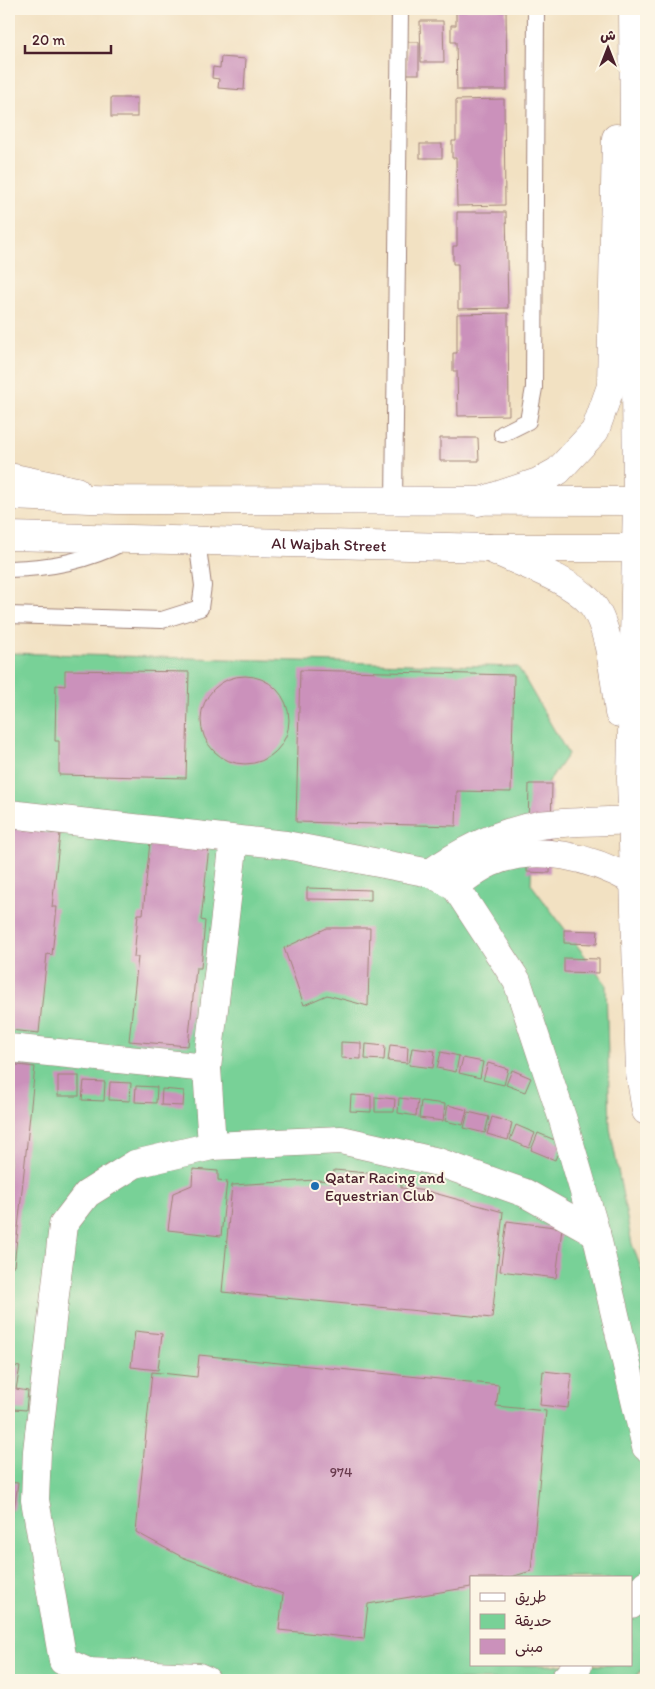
<svg xmlns="http://www.w3.org/2000/svg" width="655" height="1689" viewBox="0 0 655 1689" font-family="Itim,'Playpen Sans Arabic',sans-serif">
<style>
.green{fill:#78d197;stroke:#617861;fill-rule:evenodd}
.building{fill:#cb91bb}
.lines{fill:none;stroke-linecap:round;stroke-linejoin:round}
.service-casing{stroke:#9e8076;stroke-width:18}
.minor-casing{stroke:#9e8076;stroke-width:29}
.tertiary-casing{stroke:#9e8076;stroke-width:29}
.secondary-casing{stroke:#9e8076;stroke-width:29}
.trunk-casing{stroke:#9e8076;stroke-width:29}
.service{stroke:#fff;stroke-width:16}
.minor{stroke:#fff;stroke-width:28}
.tertiary{stroke:#fff;stroke-width:28}
.secondary{stroke:#fff;stroke-width:28}
.trunk{stroke:#fff;stroke-width:28}
.poi-dot{fill:#1f6fb2;stroke:#fcf5e5;stroke-width:2}
.labels{text-anchor:middle;dominant-baseline:central;stroke-width:4;stroke-linejoin:round;paint-order:stroke}
.number-label{font-size:14px;fill:#6a3c4f}
.street-label{font-size:16px;fill:#4a1f2b;stroke:#fcf5e5}
.poi-label{font-size:16px;fill:#4a1f2b;stroke:#fcf5e5;text-anchor:start}
</style>
<rect width="100%" height="100%" fill="#fcf5e5"/>
<filter id="ink" filterUnits="userSpaceOnUse"><feTurbulence type="fractalNoise" baseFrequency=".02" numOctaves="2"/><feDisplacementMap in="SourceGraphic" scale="10" xChannelSelector="R" yChannelSelector="G"/><feConvolveMatrix kernelMatrix="1 2 1 2 8 2 1 2 1" color-interpolation-filters="sRGB"/></filter>
<filter id="wash" filterUnits="userSpaceOnUse"><feTurbulence type="fractalNoise" baseFrequency=".0096" numOctaves="4" result="noise"/><feDisplacementMap in="SourceGraphic" scale="20" xChannelSelector="R" yChannelSelector="G"/><feGaussianBlur stdDeviation="1.12" result="paint"/><feColorMatrix in="noise" values="0 0 0 0 0 0 0 0 0 0 0 0 0 0 0 0 0 1.4 0 .05"/><feComposite in="paint" operator="in"/></filter>
<g filter="url(#wash)">
<rect width="100%" height="100%" fill="#f2e1c2"/>
<path class="green" d="M9,653l509,14 50,87 -35,50 -2,80 75,100 4,144 22,116 14,37v384l-13,15h-624zM471,1578h160v87h-160z"/>
<g id="blocks">
<g class="building">
<path d="M456,9h50l1,81h-50l-1,-48h-5v-17h5z"/>
<path d="M420,21h23l1,41h-23z"/>
<rect x="407" y="42" width="12" height="32"/>
<path d="M221,57l25,2 -2,31 -26,-2 1,-9 -7,-1 1,-11 7,1z"/>
<rect x="111" y="98" width="26" height="19"/>
<path d="M504,99l1,106 -48,1 -1,-48h-4v-17h4v-41z"/>
<rect x="420" y="144" width="22" height="14"/>
<path d="M457,212h49l2,96 -50,1v-45h-5v-18h4z"/>
<path d="M508,313l1,102 -51,1 -1,-45h-4v-18h4v-39z"/>
<path d="M440,438h38l1,23h-39z"/>
<path d="M65,670l124,2 -3,106 -127,-3v-34h-4l1,-56 9,1z"/>
<path d="M300,670l214,5 -3,117 -54,-1 -1,35 -160,-4z"/>
<circle cx="245" cy="720" r="44"/>
<path d="M529,784h23l-2,89 -23,-1z"/>
<path d="M9,828l51,6 -8,73h5l-5,48 -5,-1 -8,79 -30,-3z"/>
<path d="M150,841l59,6 -8,73 4,1 -4,47h-5l-8,78 -59,-5 9,-84h-4l4,-43h5z"/>
<path d="M307,888l64,2v10l-64,-1z"/>
<path d="M327,928h43l-2,78 -41,-11 -23,10 -20,-57z"/>
<path d="M564,930l34,1 -1,13 -33,-1z"/>
<path d="M564,958l35,1v14l-35,-1z"/>
<path d="M341,1042l20,1v16l-20,-1z"/>
<path d="M366,1044l19,2 -1,14 -19,-1z"/>
<path d="M390,1045l18,2 -1,16 -19,-2z"/>
<path d="M412,1048l23,3 -2,17 -24,-3z"/>
<path d="M441,1052l18,4 -3,16 -19,-4z"/>
<path d="M463,1058l20,4 -3,16 -21,-5z"/>
<path d="M488,1063l20,6 -4,16 -21,-5z"/>
<path d="M9,1064l26,3 -21,199h-5z"/>
<path d="M512,1070l19,8 -6,14 -19,-7z"/>
<rect x="58" y="1076" width="21" height="20"/>
<path d="M84,1081l21,1 -1,19 -22,-1z"/>
<path d="M110,1082l21,1 -1,18 -21,-1z"/>
<path d="M136,1086l21,1 -1,16 -21,-1z"/>
<path d="M162,1089l22,2 -1,15 -22,-1z"/>
<path d="M351,1095l20,1v16l-21,-1z"/>
<path d="M375,1097l20,2 -1,13h-19z"/>
<path d="M399,1098l19,2 -2,16 -18,-3z"/>
<path d="M421,1101l24,3 -2,17 -24,-3z"/>
<path d="M448,1105l19,5 -4,15 -18,-4z"/>
<path d="M468,1112l21,5 -4,16 -21,-5z"/>
<path d="M492,1117l20,6 -4,17 -21,-6z"/>
<path d="M516,1125l19,8 -6,15 -19,-8z"/>
<path d="M538,1133l24,10 -7,17 -24,-10z"/>
<path d="M193,1169l25,2v9l9,1 -6,55 -53,-6 5,-37 19,-8z"/>
<path d="M334,1170l67,6v12l26,3 76,21 -11,106 -270,-26 10,-107 84,-5 17,1z"/>
<path d="M507,1221l55,7 -6,50 -56,-7z"/>
<path d="M135,1331l27,3 -4,36 -27,-3z"/>
<path d="M199,1355l300,30 -3,21 50,5 -15,160 -23,7h-37v9l-103,17 -4,35 -85,-9 4,-36 -101,-37 -46,-25 16,-160 45,5z"/>
<path d="M9,1365l11,2 -4,22 12,2 -2,19 -12,-1 -4,35z"/>
<path d="M543,1371l29,3 -4,34 -28,-3z"/>
<path d="M9,1482l9,1 -4,27 -5,-1z"/>
</g>
</g>
</g>
<g filter="url(#ink)">
<use href="#blocks" fill-opacity="0" stroke="#9e8076" stroke-width="1"/>
<g class="lines">
<g class="service-casing">
<g id="service">
<path d="M502,434l26,-13 6,-33 2,-379"/>
<path d="M394,501l6,-492"/>
<path d="M9,569c42,-1 78,-8 115,-27"/>
<path d="M9,615l153,5 38,-12 3,-22 -6,-46"/>
</g>
</g>
<g class="minor-casing">
<g id="minor">
<path d="M9,477l67,14"/>
<path d="M9,814l277,31 144,28 25,13 62,95 46,139 33,113 50,214"/>
<path d="M430,873c33,-23 69,-41 109,-48 30,-4 63,-3 93,-5"/>
<path d="M455,886c11,-8 23,-18 35,-23 47,-21 102,-5 144,18"/>
<path d="M9,1048l198,20"/>
<path d="M212,1146l-5,-78 27,-228"/>
<path d="M631,1605l15,-21"/>
<path d="M206,1680l-7,-3 -111,-5 -25,-11 -28,-161 2,-49 26,-226 24,-31 48,-30 77,-18 129,-6 97,22 87,31 71,40"/>
<path d="M564,1680l14,-15"/>
</g>
</g>
<g class="tertiary-casing">
<g id="tertiary">
<path d="M9,496l108,4 520,1"/>
<path id="s1" d="M9,536l480,12h146l11,-10"/>
</g>
</g>
<g class="secondary-casing">
<g id="secondary">
<path d="M633,9l4,492 -6,278 9,294 6,38"/>
<path d="M478,502l60,-20 20,-11 37,-40 16,-45 5,-248"/>
<path d="M489,548c31,15 79,30 101,54 20,21 25,82 29,111"/>
</g>
</g>
<g class="trunk-casing">
<path id="trunk" d="M637,999l9,27"/>
</g>
<use href="#service" class="service"/>
<use href="#minor" class="minor"/>
<use href="#tertiary" class="tertiary"/>
<use href="#secondary" class="secondary"/>
<use href="#trunk" class="trunk"/>
</g>
</g>
<circle class="poi-dot" cx="315" cy="1186" r="5"/>
<g class="labels">
<g class="number-label">
<text x="341" y="1472">974</text>
</g>
<g class="street-label">
<text stroke="none"><textPath href="#s1" startOffset="320">Al Wajbah Street</textPath></text>
</g>
<g class="poi-label">
<text x="325" y="1177">Qatar Racing and<tspan x="325" dy="18">Equestrian Club</tspan></text>
</g>
</g>
<rect width="655" height="1689" fill="none" stroke="#fcf5e5" stroke-width="30"/>
<rect x="470" y="1576" width="162" height="90" fill="#fcf5e5" stroke="#b59f9b"/>
<rect x="480" y="1593" width="25" height="8" fill="#ffffff" stroke="#b59f9b"/>
<text x="515" y="1602" font-size="15" fill="#4a1f2b">طريق</text>
<rect x="480" y="1614" width="25" height="15" fill="#78d197" stroke="#b59f9b"/>
<text x="515" y="1626" font-size="15" fill="#4a1f2b">حديقة</text>
<rect x="480" y="1639" width="25" height="15" fill="#cb91bb" stroke="#b59f9b"/>
<text x="515" y="1652" font-size="15" fill="#4a1f2b">مبنى</text>
<g transform="translate(608 48)" stroke="#fcf5e5" stroke-width="4" paint-order="stroke">
<path d="M0-4L9 19L0 12L-9 19Z" fill="#4a1f2b"/>
<text y="-8" font-size="14" font-weight="bold" text-anchor="middle" fill="#4a1f2b">ش</text>
</g>
<path d="M25 45v8h86v-8" fill="none" stroke="#4a1f2b" stroke-width="2.5"/>
<text x="32" y="45" font-size="15" fill="#4a1f2b" stroke="#fcf5e5" stroke-width="4" paint-order="stroke">20 m</text>
</svg>
